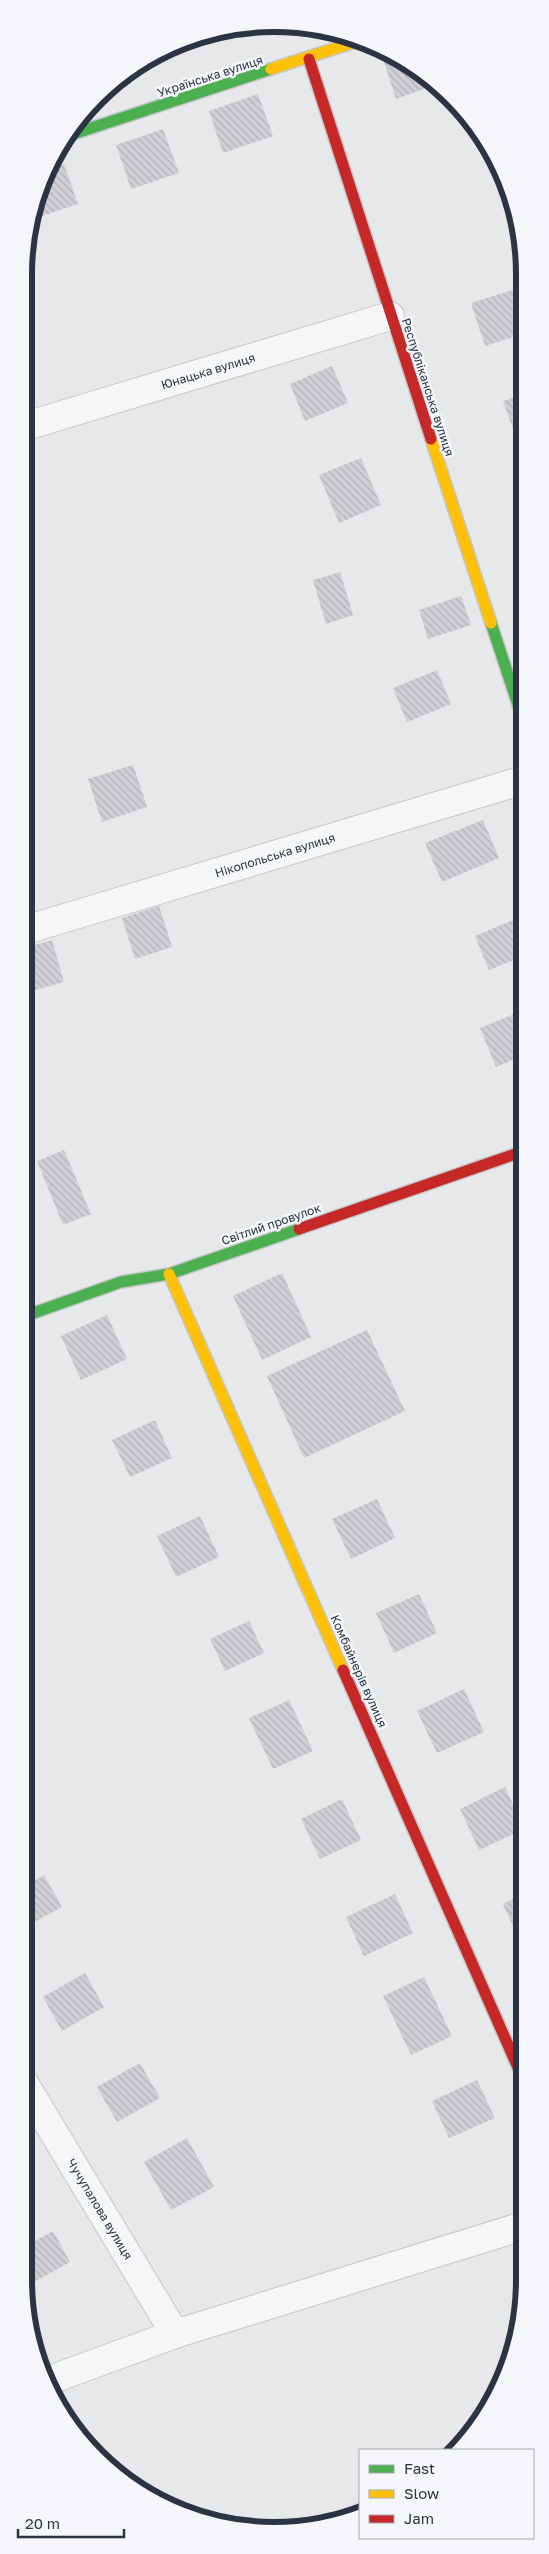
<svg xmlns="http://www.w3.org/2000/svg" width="549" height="2554" viewBox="0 0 549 2554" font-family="'Golos Text',sans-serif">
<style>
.building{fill:url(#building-back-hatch)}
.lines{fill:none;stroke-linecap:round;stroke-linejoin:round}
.street-casing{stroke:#c4c6c8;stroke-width:30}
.fast-casing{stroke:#c4c6c8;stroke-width:14}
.slow-casing{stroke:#c4c6c8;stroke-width:14}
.jam-casing{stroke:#c4c6c8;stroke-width:14}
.street{stroke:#f5f6f7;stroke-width:28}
.fast{stroke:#4caf50;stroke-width:11}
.slow{stroke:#ffc107;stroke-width:11}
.jam{stroke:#c62828;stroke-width:11}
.labels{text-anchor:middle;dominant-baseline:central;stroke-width:5;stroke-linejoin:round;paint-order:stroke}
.street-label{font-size:12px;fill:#2b3445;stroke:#f4f6f9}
.rim{fill:none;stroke:#2b3445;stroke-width:6}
</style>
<defs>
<pattern id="building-back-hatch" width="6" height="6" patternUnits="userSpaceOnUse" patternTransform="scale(1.25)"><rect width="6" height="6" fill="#ced0d3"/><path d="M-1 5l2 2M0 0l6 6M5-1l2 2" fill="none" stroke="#b1b3b6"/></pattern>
</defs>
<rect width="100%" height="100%" fill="#e6e8ea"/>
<g class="building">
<path d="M391,53l1,1 43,31 -39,14 -14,-43z"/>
<path d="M258,94l15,42 -50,17 -14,-42z"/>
<path d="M163,129l16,44 -48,16 -15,-44z"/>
<path d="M64,164l14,40 -45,15 18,-50z"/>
<path d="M516,289l9,25v19l-40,13 -14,-43z"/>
<path d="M332,366l16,37 -43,18 -15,-37z"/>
<path d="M525,394v44l-8,3 -14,-40z"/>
<path d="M361,458l20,47 -42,18 -20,-48z"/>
<path d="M340,572l13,43 -27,9 -13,-44z"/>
<path d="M461,596l10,29 -43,14 -9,-29z"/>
<path d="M437,670l14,34 -44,18 -14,-34z"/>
<path d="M133,765l14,42 -45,15 -14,-43z"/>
<path d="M483,820l16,38 -57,24 -17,-39z"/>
<path d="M159,906l13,41 -37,12 -13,-41z"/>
<path d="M518,918l6,15v23l-35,14 -14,-34z"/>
<path d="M52,940l12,42 -39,11v-45z"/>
<path d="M524,1010v45l-28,12 -16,-39z"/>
<path d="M64,1150l27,64 -28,11 -26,-64z"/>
<path d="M282,1273l29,64 -49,23 -29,-64z"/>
<path d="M107,1315l20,44 -46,21 -20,-44z"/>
<path d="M367,1330l38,81 -101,47 -37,-82z"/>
<path d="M155,1420l17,38 -42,19 -18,-37z"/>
<path d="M377,1499l18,39 -44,21 -19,-40z"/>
<path d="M200,1516l19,41 -43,20 -19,-41z"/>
<path d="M419,1594l18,39 -43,20 -18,-40z"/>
<path d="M249,1621l15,32 -39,18 -15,-32z"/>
<path d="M464,1689l20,43 -47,21 -20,-42z"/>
<path d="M289,1700l24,51 -40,18 -24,-51z"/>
<path d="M505,1787l19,42 -45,21 -19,-41z"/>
<path d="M342,1799l19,41 -41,19 -19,-40z"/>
<path d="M44,1875l18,32 -38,21v-41z"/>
<path d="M395,1894l18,39 -49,23 -18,-39z"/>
<path d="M523,1894v54l-20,-44z"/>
<path d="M85,1973l19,34 -42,24 -19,-34z"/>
<path d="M424,1977l28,59 -41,19 -28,-59z"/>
<path d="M140,2063l20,35 -43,24 -20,-35z"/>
<path d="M477,2080l18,38 -46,20 -17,-37z"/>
<path d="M187,2138l27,49 -43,23 -27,-48z"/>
<path d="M53,2231l17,31 -45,25 -1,-40z"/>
</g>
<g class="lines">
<g class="street-casing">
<g id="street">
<path d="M26,426l364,-110"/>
<path d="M25,930l499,-150"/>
<path d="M24,2083l151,251"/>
<path d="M47,2381l128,-47 348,-108"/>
</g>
</g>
<g class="fast-casing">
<g id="fast">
<path d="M70,135l201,-66"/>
<path d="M491,623l33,100"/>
<path d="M25,1316l96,-34 48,-8 130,-45"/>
</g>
</g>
<g class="slow-casing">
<g id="slow">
<path d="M271,69l87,-28"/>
<path d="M431,439l60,184"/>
<path d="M169,1274l174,396"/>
</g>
</g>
<g class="jam-casing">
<g id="jam">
<path d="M309,59l122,380"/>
<path d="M299,1229l225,-78"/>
<path d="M343,1670l180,409"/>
</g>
</g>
<use href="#street" class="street"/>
<use href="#fast" class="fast"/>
<use href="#slow" class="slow"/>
<use href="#jam" class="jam"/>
</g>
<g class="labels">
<g class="street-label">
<text transform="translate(210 76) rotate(-18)">Українська вулиця</text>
<text transform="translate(208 371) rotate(-17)">Юнацька вулиця</text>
<text transform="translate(428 387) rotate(72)">Республіканська вулиця</text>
<text transform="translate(275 855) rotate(-17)">Нікопольська вулиця</text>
<text transform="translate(271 1224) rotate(-19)">Світлий провулок</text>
<text transform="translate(359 1671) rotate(66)">Комбайнерів вулиця</text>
<text transform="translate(100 2209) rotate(59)">Чучупалова вулиця</text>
</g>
</g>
<path d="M0 0H549V2554H0ZM274 32H274A242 242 0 0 1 516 274V2280A242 242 0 0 1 274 2522H274A242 242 0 0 1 32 2280V274A242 242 0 0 1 274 32Z" fill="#f4f6f9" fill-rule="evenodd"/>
<path class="rim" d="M274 32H274A242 242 0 0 1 516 274V2280A242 242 0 0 1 274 2522H274A242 242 0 0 1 32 2280V274A242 242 0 0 1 274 32Z"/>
<rect x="359" y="2449" width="175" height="90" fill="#f4f6f9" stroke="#a4a8b1"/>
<rect x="369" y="2465" width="25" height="8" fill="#4caf50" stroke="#a4a8b1"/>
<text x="404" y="2474" font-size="15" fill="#2b3445">Fast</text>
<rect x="369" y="2490" width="25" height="8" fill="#ffc107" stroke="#a4a8b1"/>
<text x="404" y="2499" font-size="15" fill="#2b3445">Slow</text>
<rect x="369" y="2515" width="25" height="8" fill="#c62828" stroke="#a4a8b1"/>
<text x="404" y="2524" font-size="15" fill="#2b3445">Jam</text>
<path d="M18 2529v8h106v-8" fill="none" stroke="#2b3445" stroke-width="2.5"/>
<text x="25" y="2529" font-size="15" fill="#2b3445" stroke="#f4f6f9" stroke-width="4" paint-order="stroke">20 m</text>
</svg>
